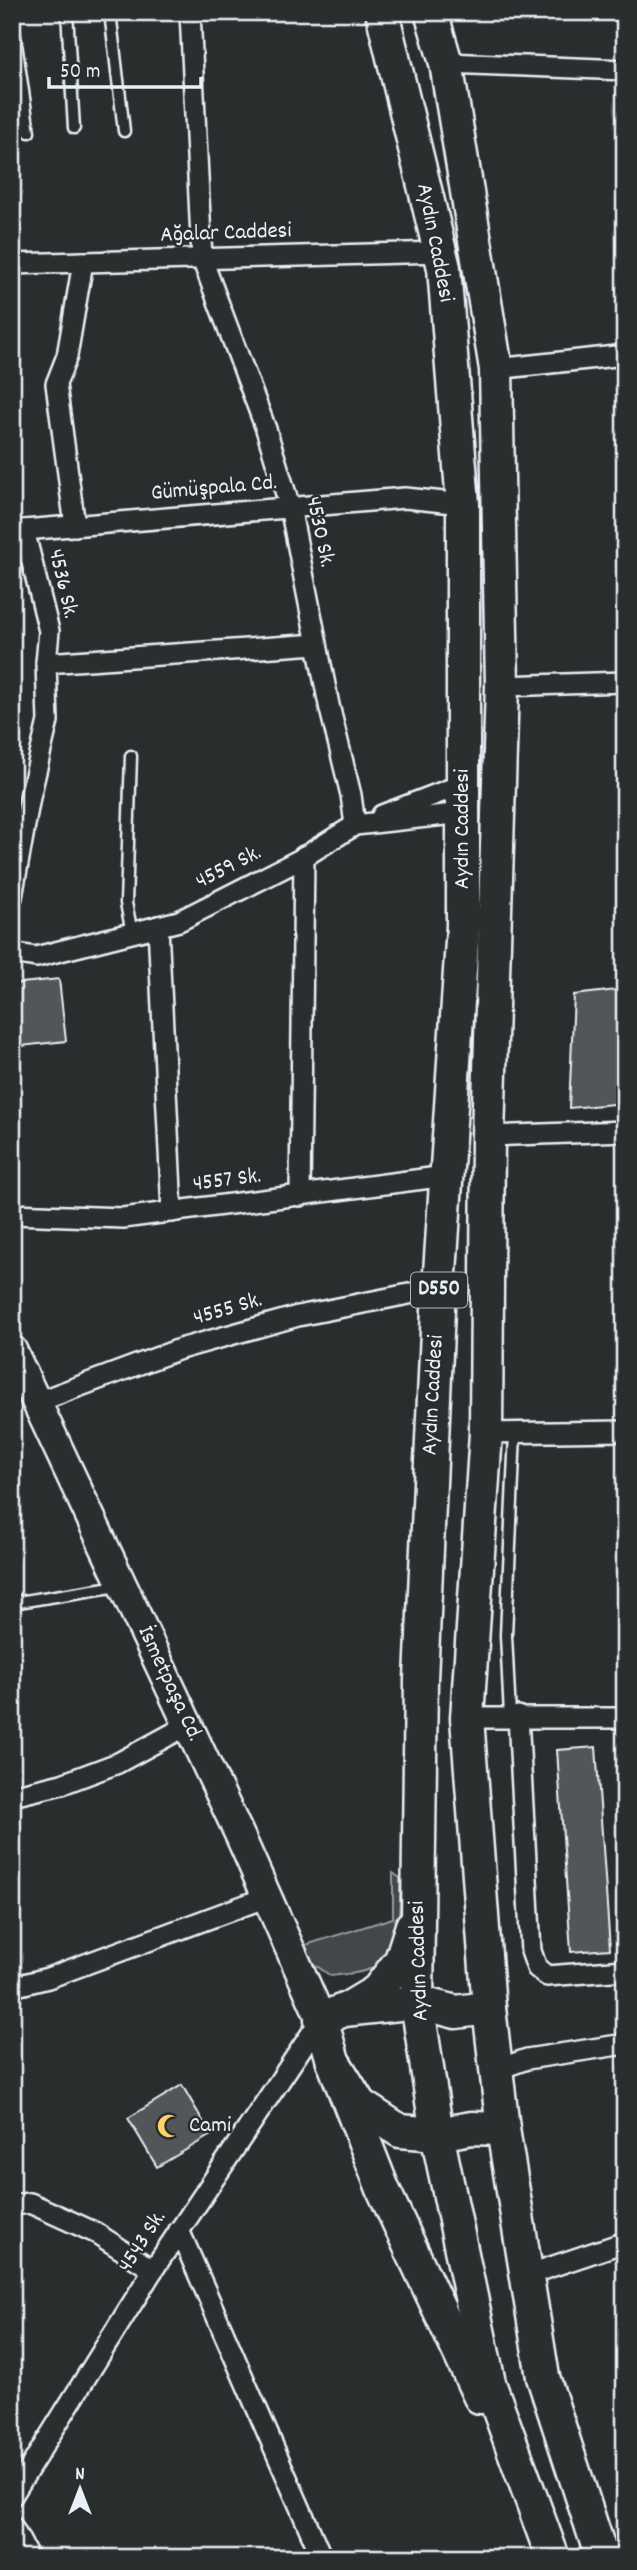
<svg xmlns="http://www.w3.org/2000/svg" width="637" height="2570" viewBox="0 0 637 2570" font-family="Dekko,sans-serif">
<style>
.green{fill:#424648;stroke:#959ca0;stroke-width:2}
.building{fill:#535759;stroke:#e8f1f8;stroke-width:2}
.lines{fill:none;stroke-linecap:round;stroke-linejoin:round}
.service-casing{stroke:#e8f1f8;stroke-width:15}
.minor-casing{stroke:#e8f1f8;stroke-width:24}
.secondary-casing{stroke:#e8f1f8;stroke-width:33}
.trunk-casing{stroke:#e8f1f8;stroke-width:37}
.service{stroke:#2a2d2e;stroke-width:10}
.minor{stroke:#2a2d2e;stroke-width:19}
.secondary{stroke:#2a2d2e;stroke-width:28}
.trunk{stroke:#2a2d2e;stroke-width:32}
.labels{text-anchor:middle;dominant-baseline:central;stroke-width:5;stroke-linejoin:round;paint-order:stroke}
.shield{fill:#2a2d2e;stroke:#afb6bb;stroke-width:2}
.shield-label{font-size:21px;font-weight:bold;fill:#e8f1f8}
.street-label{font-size:23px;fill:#e8f1f8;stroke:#2a2d2e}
.poi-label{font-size:23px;fill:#e8f1f8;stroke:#2a2d2e;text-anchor:start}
</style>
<rect width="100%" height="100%" fill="#2a2d2e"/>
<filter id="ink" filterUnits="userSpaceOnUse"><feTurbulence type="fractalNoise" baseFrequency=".0143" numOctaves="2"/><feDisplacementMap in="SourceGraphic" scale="14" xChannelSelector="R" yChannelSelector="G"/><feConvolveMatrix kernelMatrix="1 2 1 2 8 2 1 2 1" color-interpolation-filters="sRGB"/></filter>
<g filter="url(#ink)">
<path class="green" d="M393,1873l7,5c0,33 3,82 -36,93 -10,3 -22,3 -33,5l-20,-14 -9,-16 91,-28z"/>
<g class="building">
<path d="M59,979l7,62 -54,6v-63z"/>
<path d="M625,989v114l-56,5 5,-113z"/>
<path d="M596,1747l14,202 -39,3 -14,-202z"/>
<path d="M182,2085l29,50 -54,32 -29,-49z"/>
</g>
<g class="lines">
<g class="service-casing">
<g id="service">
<path d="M67,12l7,116"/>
<path d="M110,12l14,119"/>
<path d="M12,16l17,116"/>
<path d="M131,756l-5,147 6,30"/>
<path d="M12,1603l106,-17"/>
<path d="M510,1716l-4,-81 9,-202"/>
</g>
</g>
<g class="minor-casing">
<g id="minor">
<path d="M190,12l12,247 64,170 24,78 39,198 22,90 4,30"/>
<path d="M446,63l179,7"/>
<path d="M12,264l428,-12"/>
<path d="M496,369l129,-14"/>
<path d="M75,526l-19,-142 11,-28 16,-94"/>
<path d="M12,531l393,-33 58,6"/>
<path d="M46,663l271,-19"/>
<path d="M502,686l123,-4"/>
<path d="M382,815l81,-31"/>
<path d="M12,897l18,-100 18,-76 -2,-58 3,-32 -25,-101"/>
<path d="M158,926l14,286"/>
<path d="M12,953l24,4 143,-36 120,-61 56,-35 108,-12"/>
<path d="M488,1136l137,-5"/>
<path d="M300,1196l4,-340"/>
<path d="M12,1214l111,4 323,-42"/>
<path d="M37,1402l143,-53 118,-33 141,-28"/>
<path d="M486,1433l139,-2"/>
<path d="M518,1716l13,235 6,17 10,8 78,-6"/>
<path d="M467,1718h158"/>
<path d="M12,1796l50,-12 56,-21 70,-38"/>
<path d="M12,1987l36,-9 219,-81"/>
<path d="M496,2070l31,-11 98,-15"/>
<path d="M12,2205l18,-2 66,30 57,37"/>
<path d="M179,2230l143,328"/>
<path d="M527,2275l98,-33"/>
<path d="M12,2496l141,-226 168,-251"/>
<path d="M12,2526l17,32"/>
</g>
</g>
<g class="secondary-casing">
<path id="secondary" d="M12,1350l228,486 81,183"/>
</g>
<g class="trunk-casing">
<g id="trunk">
<path d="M382,12l62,256 19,236v422l-24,362 -18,391 -4,323 20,132 52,249 64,175"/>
<path d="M431,12l15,51 50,306 6,317 -14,450 -2,297 -19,285 22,290 14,121 40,248 59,181"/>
<path d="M489,2008l-33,4 -39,-10 -73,8 -23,9 12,42 27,44 40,26 37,3 35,-6 31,1"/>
<path d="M347,2009l30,-18 24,-31 11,-34"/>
<path d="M333,2061l50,128 97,208"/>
</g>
</g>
<use href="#service" class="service"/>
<use href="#minor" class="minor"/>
<use href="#secondary" class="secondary"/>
<use href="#trunk" class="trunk"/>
</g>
</g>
<defs>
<g id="mosque-bare" transform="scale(1.89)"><path d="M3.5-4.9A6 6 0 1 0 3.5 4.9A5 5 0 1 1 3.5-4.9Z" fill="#ffd166" stroke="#2a2d2e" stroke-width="2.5" paint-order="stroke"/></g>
</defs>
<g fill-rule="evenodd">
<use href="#mosque-bare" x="169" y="2126"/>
</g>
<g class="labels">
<rect class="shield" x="411" y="1272.5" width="56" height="35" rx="5"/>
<g class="shield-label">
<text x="439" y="1290">D550</text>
</g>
<g class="street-label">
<text transform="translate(226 234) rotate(-2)">Ağalar Caddesi</text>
<text transform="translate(434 243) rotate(79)">Aydın Caddesi</text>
<text transform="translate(214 489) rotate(-5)">Gümüşpala Cd.</text>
<text transform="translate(319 532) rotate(78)">4530 Sk.</text>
<text transform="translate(62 584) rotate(77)">4536 Sk.</text>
<text transform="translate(463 829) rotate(-90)">Aydın Caddesi</text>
<text transform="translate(229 868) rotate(-27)">4559 Sk.</text>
<text transform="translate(227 1181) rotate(-7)">4557 Sk.</text>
<text transform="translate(228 1310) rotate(-16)">4555 Sk.</text>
<text transform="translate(434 1395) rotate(-87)">Aydın Caddesi</text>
<text transform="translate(169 1684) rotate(65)">İsmetpaşa Cd.</text>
<text transform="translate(420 1961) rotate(-92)">Aydın Caddesi</text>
<text transform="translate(143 2242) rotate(-57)">4543 Sk.</text>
</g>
<g class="poi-label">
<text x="189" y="2126">Cami</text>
</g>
</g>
<rect width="637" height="2570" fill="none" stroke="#2a2d2e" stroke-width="42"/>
<rect x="21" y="21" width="595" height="2528" fill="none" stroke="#e8f1f8" stroke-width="2.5" filter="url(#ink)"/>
<g transform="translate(80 2489)" stroke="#2a2d2e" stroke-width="5" paint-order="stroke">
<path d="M0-5L12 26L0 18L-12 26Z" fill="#e8f1f8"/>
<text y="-10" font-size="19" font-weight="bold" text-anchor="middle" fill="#e8f1f8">N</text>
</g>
<path d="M49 77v10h152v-10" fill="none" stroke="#e8f1f8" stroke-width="3.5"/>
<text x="60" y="77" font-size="21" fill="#e8f1f8" stroke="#2a2d2e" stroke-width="5" paint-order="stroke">50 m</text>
</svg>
